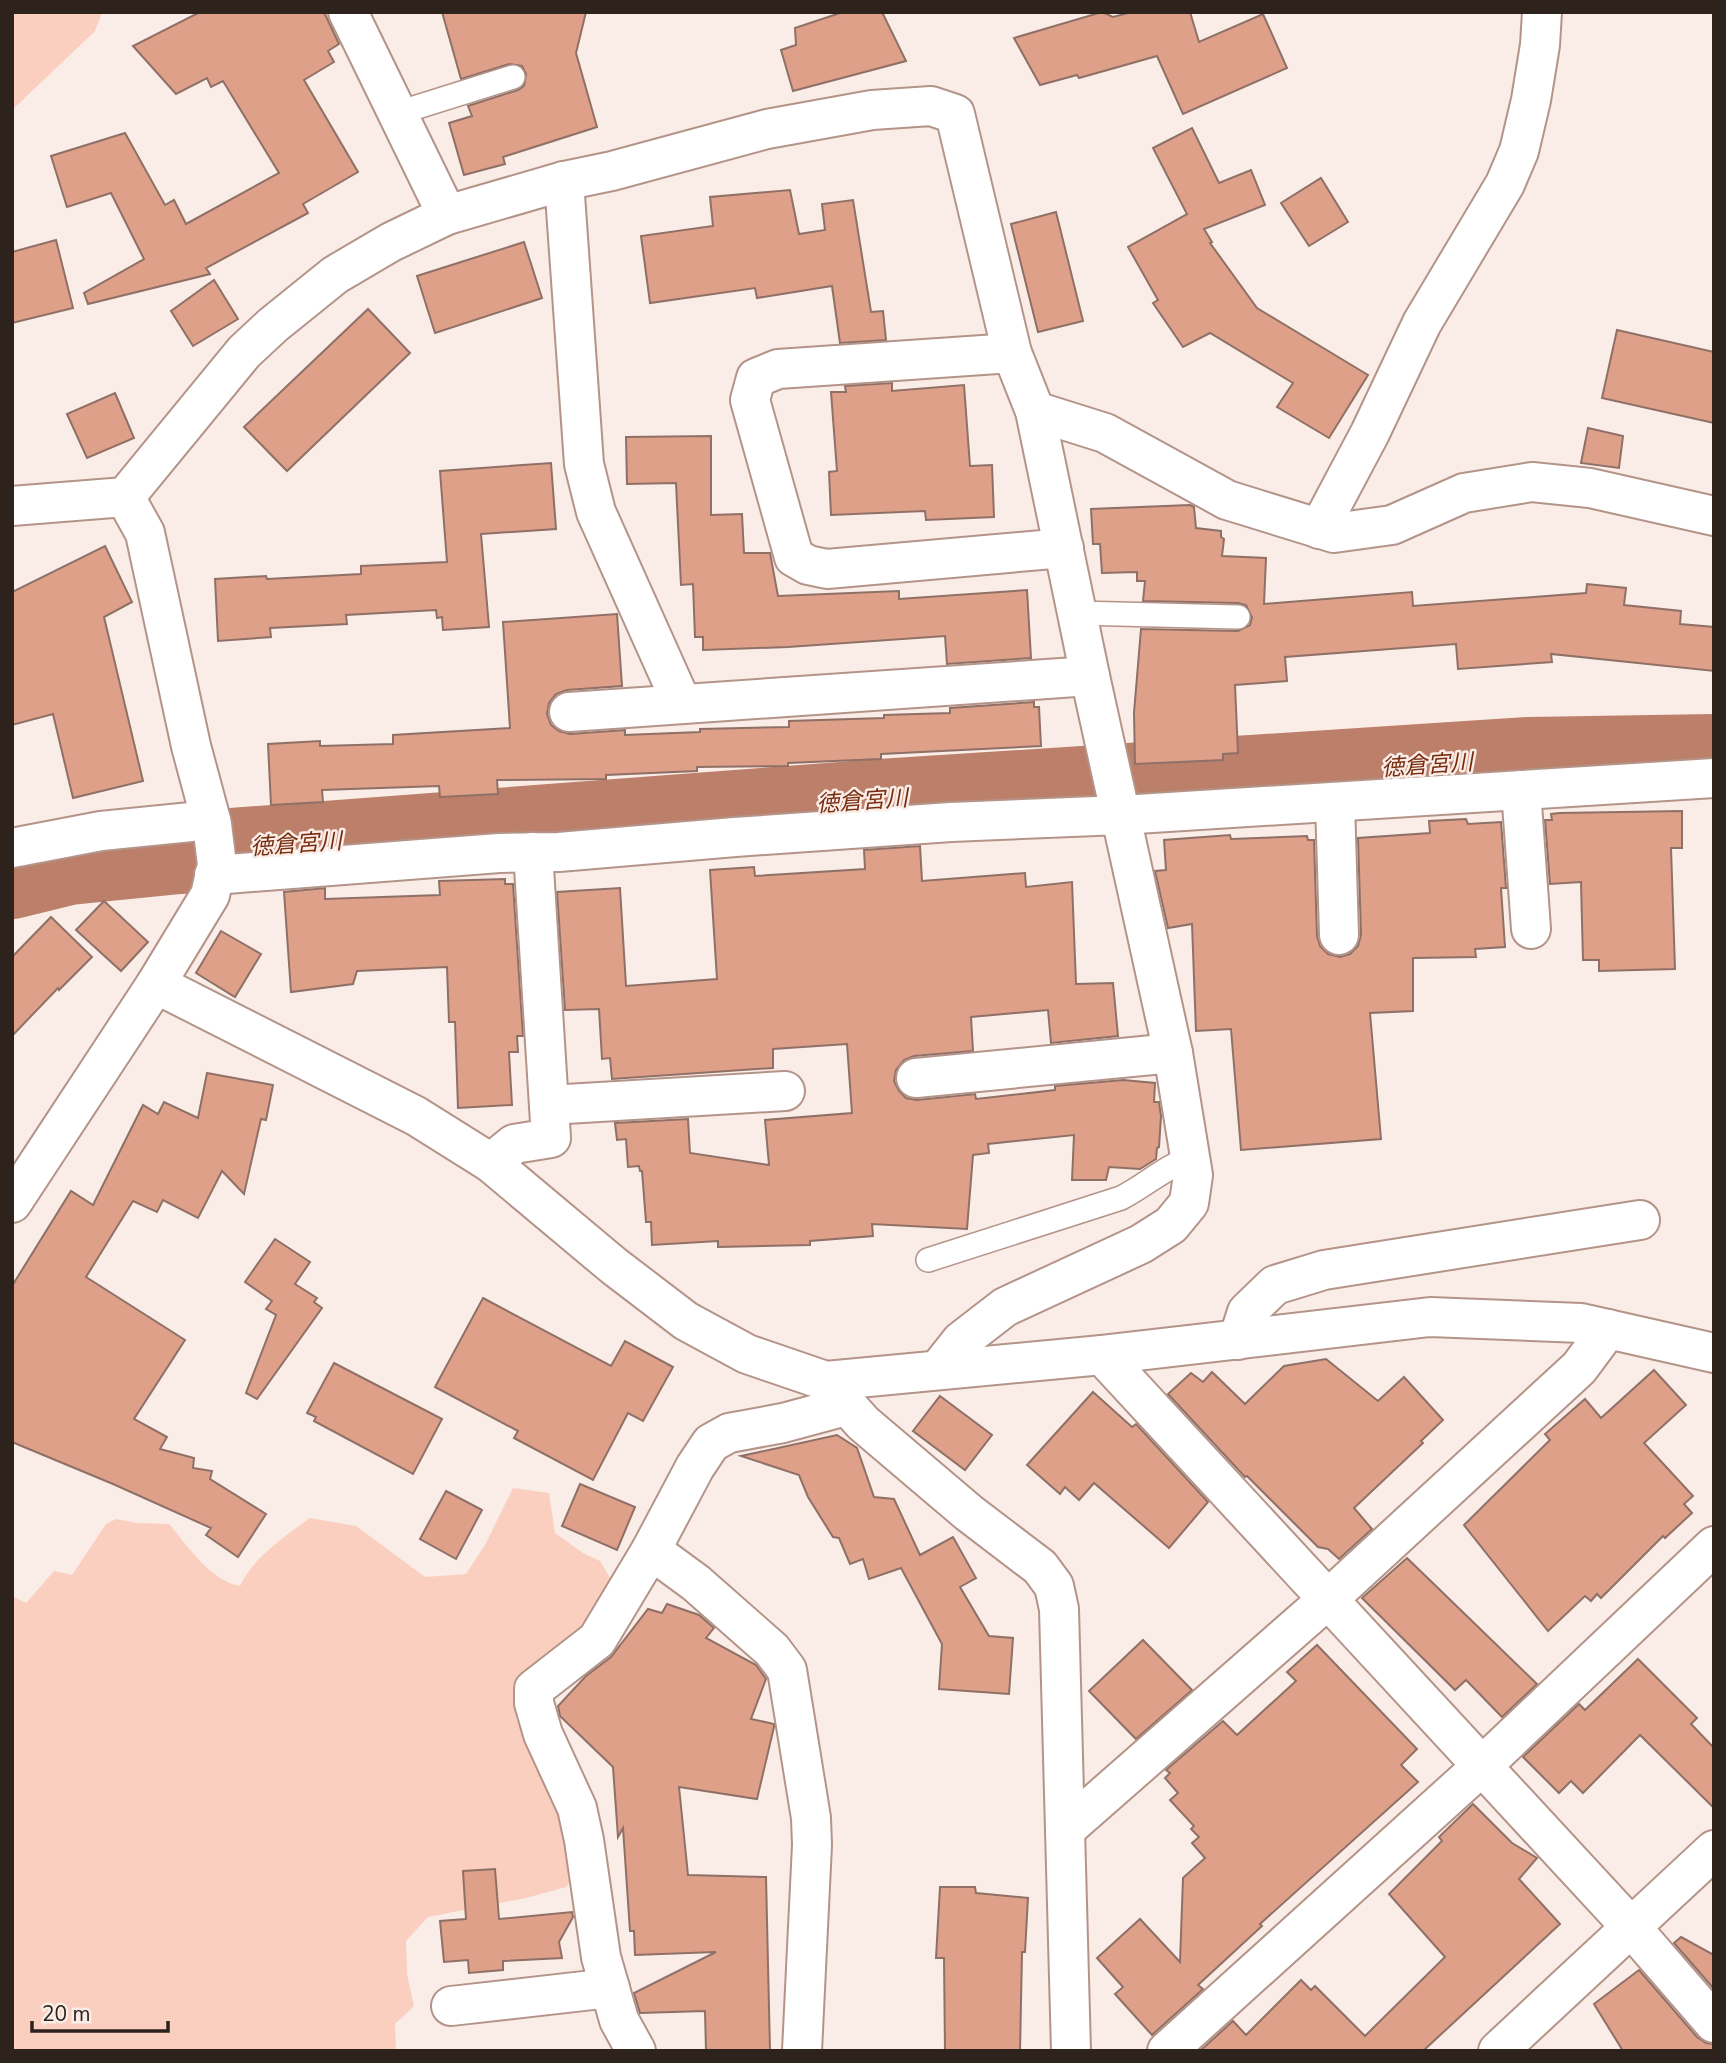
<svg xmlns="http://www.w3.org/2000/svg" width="1726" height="2063" viewBox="0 0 1726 2063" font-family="'Nunito Sans','Noto Sans JP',sans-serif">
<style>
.green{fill:#facfc0}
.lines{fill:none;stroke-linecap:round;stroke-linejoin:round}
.river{stroke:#bc7f69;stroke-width:82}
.building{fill:#dfa089;stroke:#8f7066;stroke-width:2}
.lane-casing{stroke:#b49489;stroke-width:26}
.street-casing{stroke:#b49489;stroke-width:42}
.lane{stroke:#fff;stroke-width:23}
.street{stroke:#fff;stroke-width:38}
.labels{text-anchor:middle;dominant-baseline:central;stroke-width:5;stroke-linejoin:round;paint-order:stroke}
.water-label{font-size:23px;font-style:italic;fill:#772c0d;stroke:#faece7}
</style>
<rect width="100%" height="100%" fill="#faece7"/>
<g class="green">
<path d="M12,12h90l-7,19 -83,79z"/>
<path d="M513,1488l36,5 6,40 28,20 17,8 10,17 -3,15 -45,60 -40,32 -6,34 50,97 11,58 -11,13 -40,11 -98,19 -22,24 1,33 7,32 -19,18 1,27h-384v-455l14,7 28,-32 18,4 34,-51 10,-5 21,4 32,1c19,22 41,57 71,62 14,-29 44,-49 70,-68l46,8 69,51 41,-3 19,-29z"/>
</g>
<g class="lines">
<path class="river" d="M12,878l57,-14 110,-11 702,-53 648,-42 185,-3"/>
</g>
<g class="building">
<path d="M200,12h124l15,32 -11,7 6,11 -30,18 54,92 -55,32 5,9 -102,55 4,6 -122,30 -4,-11 60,-34 -33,-66 -44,14 -16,-51 74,-23 40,72 9,-5 12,24 93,-51 -56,-92 -12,6 -4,-9 -31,16 -43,-48z"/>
<path d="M442,12h144l-10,41 21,74 -94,30 2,7 -41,11 -15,-52 23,-7 -4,-10 50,-16 6,-4 2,-12 -4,-8 -13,-2 -48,15z"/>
<path d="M843,12h39l24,49 -113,30 -12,-41 15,-5 -1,-17z"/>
<path d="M1102,12l11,5 19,-5h58l9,30 64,-28 24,54 -104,46 -26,-58 -78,22 -2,-3 -37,10 -26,-47z"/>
<path d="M1192,128l27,55 32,-13 14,35 -61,24 8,13 -2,1 47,65 111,67 -39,63 -52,-31 16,-24 -83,-50 -27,14 -30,-44 5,-3 -30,-53 59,-33 -34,-66z"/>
<path d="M1321,178l27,44 -39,24 -28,-43z"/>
<path d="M790,190l9,44 26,-4 -3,-26 31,-4 18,112 12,-1 3,29 -46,3 -8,-57 -75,12 -2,-10 -105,15 -9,-67 72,-10 -3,-29z"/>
<path d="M1056,212l27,109 -45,11 -27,-108z"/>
<path d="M56,240l17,68 -61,15v-71z"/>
<path d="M524,242l18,56 -107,35 -18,-57z"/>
<path d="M214,280l24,39 -45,27 -22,-35z"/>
<path d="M368,309l42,44 -123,118 -43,-44z"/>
<path d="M1617,330l97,22v71l-112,-25z"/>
<path d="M892,383v8l72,-6 6,81 22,-1 2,52 -68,3 -1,-9 -94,4 -2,-43 8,-1 -6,-79h15l-1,-6z"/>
<path d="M115,393l19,45 -47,20 -20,-44z"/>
<path d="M1588,428l35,8 -4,32 -38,-5z"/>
<path d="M711,436v79l31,-1 2,39h26l8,43 121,-5v8l128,-9 4,68 -84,6 -2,-28 -157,11 -85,3v-13h-8l-2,-53 -12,1 -5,-102 -49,1 -1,-47z"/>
<path d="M551,463l5,66 -75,5 8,93 -46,3 -1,-13 -5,1 -1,-8 -90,5 1,9 -77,4 1,9 -53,4 -3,-62 51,-3 1,3 94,-5v-8l86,-4 -7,-91z"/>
<path d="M1190,505l4,2 2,21 25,3v6l3,2 -2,17 44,2 -2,46 148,-12 1,14 173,-13 1,-9 39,4 -2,17 57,6 -1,13 34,3v44l-163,-17 1,8 -94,7 -2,-25 -171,13 2,24 -52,4 3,68 -15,1v6l-88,4 -1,-51 7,-84 97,2 12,-6 2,-8 -6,-12 -8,-2 -95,-2 2,-20h-8v-9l-35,1 -2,-29h-7l-2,-35z"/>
<path d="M105,546l27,56 -28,15 39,164 -70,17 -20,-84 -41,11v-133z"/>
<path d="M617,614l5,72 -55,4 -11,4 -7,9 -2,11 4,11 8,6 11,3 55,-4v5l75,-3v-3l89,-2v-6l95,-3v-3l66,-2v-5l84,-6v5h5l2,39 -160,8v5l-93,4v3l-91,1v4l-91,4v4l-109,1 1,14 -58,3 -1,-11 -117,4 1,12 -52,3 -3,-61 52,-3v5l73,-2v-9l117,-7 -7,-106z"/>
<path d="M1682,811v37h-11l4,121 -76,2v-11h-16l-2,-78 -31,2 -5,-64h7l-1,-6 9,-1z"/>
<path d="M1466,819l2,5 33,-2 5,66h-5l4,59 -30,2 1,8 -63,1v53l-43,2 11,126 -140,11 -10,-121 -35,2 -4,-107 -24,4 -13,-57 11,-1 -2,-30 66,-5 1,4 76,-3 1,4h6l3,96 3,10 8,8 12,3 10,-3 8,-8 3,-11 -3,-97 72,-5 -1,-12z"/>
<path d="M920,846l2,35 103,-8 1,14 46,-5 4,102 37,-1 5,53 -67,7 -3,-33 -77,7 2,34 -59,5 -10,4 -8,10 -2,11 5,10 7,7 11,2 58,-6 1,5 79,-9v-4l68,-6 32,3 -1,19h5l2,14 -2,31 -2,1 -1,11 -16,10 -31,-2 -3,13h-34l2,-45 -86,9 1,9 -16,2 -6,74 -95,-5 1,12 -63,5v4l-92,2v-6l-66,4 -1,-23h-5l-4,-51h-2l-1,-5 -11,1 -2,-28 -9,1 -2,-17 73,-4 2,34 79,12 -4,-45 87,-7 -5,-69 -74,5v19l-161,11 -2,-21 -8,1 -3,-50 -34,1 -8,-118 63,-4 6,98 91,-7 -7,-109 44,-3 1,9 110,-7 -1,-19z"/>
<path d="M505,879v5h8l10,152h-6l1,16h-9l3,53 -54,3 -3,-86h-6l-2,-55 -90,4 -4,13 -62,8 -7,-100 41,-4v11l115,-4 -1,-14z"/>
<path d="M104,901l44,41 -27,29 -45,-41z"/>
<path d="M51,917l41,40 -33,33 -1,-2 -46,48v-79z"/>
<path d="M221,931l40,23 -26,43 -39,-24z"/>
<path d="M207,1073l66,12 -7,35 -5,-1 -17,75 -22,-23 -24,47 -35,-18 -6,12 -24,-11 -47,76 99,63 -51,79 33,18 -7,12 34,9 -1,10 19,3 -2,8 56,35 -28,43 -32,-22 5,-7 -98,-44 -101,-42v-156l59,-95 22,14 50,-100 15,9 6,-12 34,16z"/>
<path d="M275,1239l35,23 -15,22 22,14 -3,4 8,6 -65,91 -11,-6 30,-78 -10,-6 6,-8 -27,-19z"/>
<path d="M483,1298l128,68 14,-25 48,26 -30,54 -15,-8 -35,67 -79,-42 4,-7 -83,-44z"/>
<path d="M1326,1359l52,42 26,-24 39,43 -22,21 2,2 -69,65 18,21 -33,30 -11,-10 -10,-2 -71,-71 -2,1 -77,-83 23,-21 12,9 9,-10 33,32 39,-38z"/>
<path d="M334,1363l108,56 -29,55 -99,-53 2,-4 -9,-4z"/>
<path d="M1654,1370l32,35 -42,38 49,53 -9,8 8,9 -27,25 -2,-2 -62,62 -4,-4 -6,7 -6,-5 -37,35 -84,-106 86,-85 -5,-6 40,-35 16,19z"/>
<path d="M1093,1392l39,35 4,-3 72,78 -39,46 -75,-65 -15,17 -14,-13 -5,7 -33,-29z"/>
<path d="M940,1396l52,39 -27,35 -52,-39z"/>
<path d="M837,1435l20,13 17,49 20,2 26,56 33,-18 23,41 -16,9 29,49 24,2 -4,56 -70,-5 3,-45 -41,-76 -32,11 -6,-20 -13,5 -11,-26 -6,-1 -25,-40 -9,-22 -58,-19z"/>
<path d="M580,1484l55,23 -18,43 -55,-24z"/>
<path d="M446,1491l36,19 -26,49 -36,-20z"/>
<path d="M1407,1558l130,126 -35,33 -36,-37 -11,10 -93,-92z"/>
<path d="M667,1604l32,11 15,13 -8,10 50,27 10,14 -15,40 23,5v3l-17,72 -78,-12 9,88 78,2 4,174h-64l-1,-40 -65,2 -6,-20 82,-41 -81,3 -1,-24h-4l-7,-103 -5,9 -5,-70 -53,-51 -2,-10 28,-30 25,-19 37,-48 14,4z"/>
<path d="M1143,1640l49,50 -56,49 -47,-48z"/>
<path d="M1317,1645l100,104 -16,16 17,17 -158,142 2,2 -64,59 5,4 -51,46 -37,-41 8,-7 -26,-29 43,-39 40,43 3,-84 22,-20 -13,-15 7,-6 -8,-8 3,-3 -24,-26 8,-7 -13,-15 5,-5 -4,-3 57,-49 14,14 59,-54 -9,-9z"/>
<path d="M1638,1659l59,59 -6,6 23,24v60l-74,-73 -57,58 -12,-12 -12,12 -36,-36 56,-53 6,6z"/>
<path d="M1473,1804l39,39 25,15 -18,21 41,45 -137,127h-223l33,-30 13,14 55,-55 10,10 4,-4 50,50 80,-79 -56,-63 53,-53 -3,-4z"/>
<path d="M495,1869l4,50 73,-7 1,5 -14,25 3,16 -59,3v9l-34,3 -1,-13 -24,2 -4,-41 26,-2 -3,-48z"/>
<path d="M940,1887h35l1,6 52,5 -3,54h-3l-2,99h-75l-1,-93h-8z"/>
<path d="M1681,1937l33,18v34l-40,-46z"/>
<path d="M1639,1970l58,67 9,6 8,1v7h-91l-29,-47z"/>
</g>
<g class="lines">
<g class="lane-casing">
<g id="lane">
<path d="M398,113l115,-36"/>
<path d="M1077,613l161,4"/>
<path d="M928,1260l193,-62c24,-12 45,-32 70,-40"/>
</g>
</g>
<g class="street-casing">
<g id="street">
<path d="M348,12l99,203"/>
<path d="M564,181l20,283 12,48 86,192"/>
<path d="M1012,353l-234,16 -22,9 -6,22 44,157 14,8 19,4 237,-21"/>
<path d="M12,506l113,-9 119,-145 29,-27 62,-50 56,-33 56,-27 117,-34 48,-10 155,-42 105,-19 59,-4 24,8 57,239 23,58 70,22 122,67 107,33 58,-8 72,-32 68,-11 58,6 124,28"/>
<path d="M1319,529l51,-96 52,-110 83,-139 14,-33 12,-51 9,-55 2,-33"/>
<path d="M569,712l521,-36"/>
<path d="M1521,790l10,139"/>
<path d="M1335,802l4,133"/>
<path d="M12,848l89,-17 110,-11"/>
<path d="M214,875l285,-22 60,-1 176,-15 216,-15 170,-7 593,-37"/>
<path d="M156,984l260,132 75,47 123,103 72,55 61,33 79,27 276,-26 328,-38 151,6 133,30"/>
<path d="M916,1078l257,-25"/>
<path d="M549,1105l236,-14"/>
<path d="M491,1163l23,-19 37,-6 -18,-286"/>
<path d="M12,1203l144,-219 54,-89 7,-30 -5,-41 -21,-78 -46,-213 -20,-36"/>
<path d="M1238,1340l9,-28 28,-27 49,-15 316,-50"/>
<path d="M1102,1355l529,572 83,96"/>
<path d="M938,1370l23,-29 44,-34 136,-63 30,-19 18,-22 4,-28 -20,-122 -83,-377 -55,-265"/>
<path d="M829,1385l34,38 106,90 71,54 14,19 5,23 12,442"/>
<path d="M1066,1829l261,-229 252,-232 29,-39"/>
<path d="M451,2006l159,-18"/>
<path d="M636,2051l-17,-31 -18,-63 -17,-117 -7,-32 -34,-74 -9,-31v-14l63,-49 54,-90"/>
<path d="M802,2051l10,-206 -1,-27 -24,-148 -15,-20 -76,-67 -45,-33 44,-83 16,-24 18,-10 54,-10 63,-17"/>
<path d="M1167,2051l315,-285 232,-220"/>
<path d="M1498,2051l216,-201"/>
</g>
</g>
<use href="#lane" class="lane"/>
<use href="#street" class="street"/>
</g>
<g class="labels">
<g class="water-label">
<text transform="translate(1427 765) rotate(-4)">徳倉宮川</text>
<text transform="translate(862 801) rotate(-4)">徳倉宮川</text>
<text transform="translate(296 844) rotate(-4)">徳倉宮川</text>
</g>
</g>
<rect width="1726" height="2063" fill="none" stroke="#2e221d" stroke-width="28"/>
<path d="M32 2021v10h136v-10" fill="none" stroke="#2e221d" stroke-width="3.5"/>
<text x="42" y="2021" font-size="21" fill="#2e221d" stroke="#faece7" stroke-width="5" paint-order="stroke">20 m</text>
</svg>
